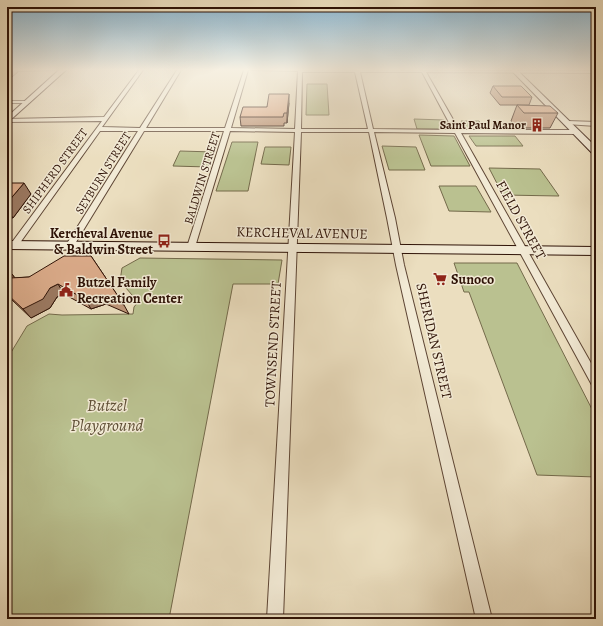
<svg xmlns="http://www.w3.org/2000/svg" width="603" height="626" viewBox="0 0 603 626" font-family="Alegreya,serif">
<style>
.green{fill:#bac190;stroke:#746a4b}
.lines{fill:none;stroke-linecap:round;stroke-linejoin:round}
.street-casing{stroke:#5d4534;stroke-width:2}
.secondary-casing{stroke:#2e1206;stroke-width:2}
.street{fill:#f2ead5;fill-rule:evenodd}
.secondary{fill:#f2ead5;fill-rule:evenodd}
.wall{fill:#be9578;stroke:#2e1206}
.shaded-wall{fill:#9b7962;stroke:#2e1206}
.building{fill:#ddad8c;stroke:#2e1206}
.labels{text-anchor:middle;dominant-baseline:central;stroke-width:3;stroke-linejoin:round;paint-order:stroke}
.far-poi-label{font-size:12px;font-weight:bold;fill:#2e1206;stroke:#f2ead5;text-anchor:end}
.far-street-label{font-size:12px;fill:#2e1206;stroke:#f2ead5}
.street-label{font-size:14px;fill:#2e1206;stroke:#f2ead5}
.poi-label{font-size:14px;font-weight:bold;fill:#2e1206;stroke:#f2ead5;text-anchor:start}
.near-park-label{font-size:17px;font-style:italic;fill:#5f4f36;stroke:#f2ead5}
</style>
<rect width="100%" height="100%" fill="#ebdebf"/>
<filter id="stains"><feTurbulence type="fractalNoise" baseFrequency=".005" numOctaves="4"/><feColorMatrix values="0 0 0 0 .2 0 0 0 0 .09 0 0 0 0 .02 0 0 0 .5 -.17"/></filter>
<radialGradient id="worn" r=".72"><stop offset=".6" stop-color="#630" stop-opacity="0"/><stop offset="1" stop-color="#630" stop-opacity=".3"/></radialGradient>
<g class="green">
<path d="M307,84h20l2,31h-23z"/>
<path d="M414,119l30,1 5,9h-32z"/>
<path d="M461,121h18l6,8h-19z"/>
<path d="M419,135l35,1 16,30h-39z"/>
<path d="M469,136h46l8,10h-47z"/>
<path d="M232,142h26l-10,49h-32z"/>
<path d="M382,146l34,1 9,23h-36z"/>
<path d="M265,147h26l-2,18 -28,-1z"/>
<path d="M180,151l34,1 -6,15 -35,-1z"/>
<path d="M489,168l51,1 19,27 -56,-1z"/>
<path d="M439,186h37l15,26 -42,-1z"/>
<path d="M140,258l142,2 -4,24h-45l-64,335h-162v-260l20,-33 22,-12 13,1 71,-1 1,-7 4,-5 -18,-21 2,-13z"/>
<path d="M454,263h63l79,154v60l-59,-2 -68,-183h-5z"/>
</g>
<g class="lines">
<g class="street-casing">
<g id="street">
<path d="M7,70h51l-51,1z"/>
<path d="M139,70h4l-41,57 38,1 37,-58h4l-35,58h79l19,-58h4l-17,58 64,1 3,-58 -46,-1 344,1v2l-170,-1 33,58h118l3,2 -3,2 -116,-1 135,239v15l-4,-2 -137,-252 -81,-1 21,86 9,47 88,354h-16l-80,-354 -9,-47 -18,-86h-68l-18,487h-16l28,-487 -65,-1 -35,116 -4,2 -4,-2 37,-116h-80l-71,116h-6l-1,-2 72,-114h-38l-83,116h-3l-4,-2 92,-124 -94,1 -1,-3 97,-2zM302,72h53l13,57h-67zM360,72h62l31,58 -80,-1z"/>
<path d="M7,101h21l2,1 -2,1h-21z"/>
<path d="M568,121l28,1v4l-30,-2v-2z"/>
</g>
</g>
<g class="secondary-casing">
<g id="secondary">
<path d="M59,70h7l-59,53v-6z"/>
<path d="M511,70h6l79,77v7h-3z"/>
<path d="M7,241l589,6v8l-589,-6z"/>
</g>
</g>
<use href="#street" class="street"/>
<use href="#secondary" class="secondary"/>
</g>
<g class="wall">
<path d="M493,86l39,11 -3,8h-29l-10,-12z"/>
<path d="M289,103l-2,20h-3v3h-43l-1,-9 27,-10z"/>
<path d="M517,105l41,8 -8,15h-33l-6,-7z"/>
<path d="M7,183l24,11 -18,24h-6z"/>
<path d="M91,256l33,49 5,9 -23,-10 -15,5 -27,-15 -7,3 -7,11 -19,10 -19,-18 -5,7v-33h5l3,4 14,-1z"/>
</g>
<g class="shaded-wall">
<path d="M7,70h10l1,2 -11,9z"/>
<path d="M289,94v9l-2,20v-10z"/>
<path d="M24,183l7,11 -18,24 -6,-9v-6z"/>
<path d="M12,274l7,10 -9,-6z"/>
<path d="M58,284l6,10 -7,3 -7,11 -19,10 -8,-9 27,-21z"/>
<path d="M7,294l5,6 -5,7z"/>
<path d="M101,295l5,9 -15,5 -5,-9z"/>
</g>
<g class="building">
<path d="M493,86h28l11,11h-30z"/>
<path d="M269,94h20l-2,19h-3l-1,4h-43l3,-10h24z"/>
<path d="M517,105l33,1 8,7h-34z"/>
<path d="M7,183h17l-17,20z"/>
<path d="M64,256h27l33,49 -23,-10 -15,5 -28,-16 -8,4 -7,11 -20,10 -16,-15v-20h5l-2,4 19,-1z"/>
</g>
<linearGradient id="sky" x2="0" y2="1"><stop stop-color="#88b7d4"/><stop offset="0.44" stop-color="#f6f0e2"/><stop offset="1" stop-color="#f6f0e2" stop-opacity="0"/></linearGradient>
<rect width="603" height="158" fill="url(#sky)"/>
<defs>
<g id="building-bare" transform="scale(1.08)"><path d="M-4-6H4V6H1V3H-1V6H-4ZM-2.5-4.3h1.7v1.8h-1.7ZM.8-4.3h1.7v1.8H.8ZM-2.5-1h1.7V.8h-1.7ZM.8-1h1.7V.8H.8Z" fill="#8f2418" stroke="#f2ead5" stroke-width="2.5" paint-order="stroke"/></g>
<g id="bus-bare" transform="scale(1.08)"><path d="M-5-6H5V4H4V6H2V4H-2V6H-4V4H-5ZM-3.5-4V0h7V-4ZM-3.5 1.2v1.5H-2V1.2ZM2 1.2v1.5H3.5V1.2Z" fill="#8f2418" stroke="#f2ead5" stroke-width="2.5" paint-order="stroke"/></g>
<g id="supermarket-bare" transform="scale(1.08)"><path d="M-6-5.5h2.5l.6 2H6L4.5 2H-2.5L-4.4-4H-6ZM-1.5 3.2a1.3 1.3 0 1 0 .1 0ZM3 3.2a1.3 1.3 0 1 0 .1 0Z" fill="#8f2418" stroke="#f2ead5" stroke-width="2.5" paint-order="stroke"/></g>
<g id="civic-bare" transform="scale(1.08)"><path d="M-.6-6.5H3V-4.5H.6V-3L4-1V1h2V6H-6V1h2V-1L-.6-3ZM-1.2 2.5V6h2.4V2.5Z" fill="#8f2418" stroke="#f2ead5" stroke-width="2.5" paint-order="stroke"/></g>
</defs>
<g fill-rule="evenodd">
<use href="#building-bare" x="537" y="125"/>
<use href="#bus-bare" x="164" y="241"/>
<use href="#supermarket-bare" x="440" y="279"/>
<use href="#civic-bare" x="66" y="290"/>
</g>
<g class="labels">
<g class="far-poi-label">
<text x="526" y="125">Saint Paul Manor</text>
</g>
<g class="far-street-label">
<text transform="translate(55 171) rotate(-54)">SHIPHERD STREET</text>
<text transform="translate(103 173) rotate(-58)">SEYBURN STREET</text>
<text transform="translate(202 178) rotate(-73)">BALDWIN STREET</text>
</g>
<g class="street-label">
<text transform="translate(521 220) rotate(61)">FIELD STREET</text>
<text transform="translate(302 233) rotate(1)">KERCHEVAL AVENUE</text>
<text transform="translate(434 341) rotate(77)">SHERIDAN STREET</text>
<text transform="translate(273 344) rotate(-87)">TOWNSEND STREET</text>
</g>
<g class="poi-label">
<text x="153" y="233" text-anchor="end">Kercheval Avenue<tspan x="153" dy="16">&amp; Baldwin Street</tspan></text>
<text x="451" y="279">Sunoco</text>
<text x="77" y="282">Butzel Family<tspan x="77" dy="16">Recreation Center</tspan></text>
</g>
<g class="near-park-label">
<text x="107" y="405">Butzel<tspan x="107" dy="20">Playground</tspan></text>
</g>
</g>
<rect width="603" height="626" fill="none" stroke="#ebdebf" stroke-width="24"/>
<rect x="8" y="8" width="587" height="610" fill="none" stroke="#2e1206" stroke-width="2"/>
<rect x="12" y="12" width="579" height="602" fill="none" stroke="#2e1206"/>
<rect width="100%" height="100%" filter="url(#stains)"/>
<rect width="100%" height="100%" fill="url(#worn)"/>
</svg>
